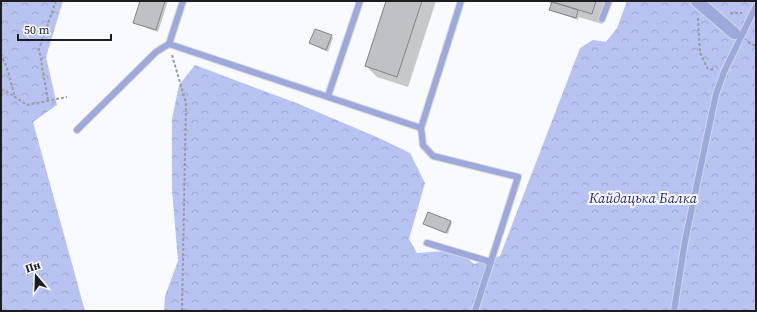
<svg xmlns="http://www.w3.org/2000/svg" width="757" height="312" viewBox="0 0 757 312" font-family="'Source Serif 4',serif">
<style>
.forest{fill:url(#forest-crowns)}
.shadow{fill:#0003}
.building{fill:#c0c1c4;stroke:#848487}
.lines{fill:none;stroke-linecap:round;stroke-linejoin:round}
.lane-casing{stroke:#d6d7d9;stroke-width:8}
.street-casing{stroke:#d6d7d9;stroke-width:14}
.path{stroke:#9c9da0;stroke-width:2;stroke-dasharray:3 2;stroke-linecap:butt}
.lane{stroke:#9da8dd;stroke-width:6}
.street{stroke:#9da8dd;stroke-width:12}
.labels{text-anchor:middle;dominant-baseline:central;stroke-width:4;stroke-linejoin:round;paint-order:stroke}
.park-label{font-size:14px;font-style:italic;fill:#211e75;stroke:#f9fafd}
</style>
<defs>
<pattern id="forest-crowns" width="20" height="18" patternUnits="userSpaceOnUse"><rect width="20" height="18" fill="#b9c3f2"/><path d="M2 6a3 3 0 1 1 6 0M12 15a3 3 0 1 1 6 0" fill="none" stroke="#9fa7cf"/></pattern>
</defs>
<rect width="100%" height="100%" fill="#f9fafd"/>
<g class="forest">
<path d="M1,1h62l-17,56 11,48 -24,17 52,189h-84z"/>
<path d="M627,1h129v310h-592l1,-15 13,-35 -6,-72v-70l7,-34 16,-20 104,39 80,34 31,15 15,30 -16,56 8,14 42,-3 15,14 26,-8 80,-208 13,-8 13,2 11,-14z"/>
</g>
<g class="shadow">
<path d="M141,1h27l-10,31 -24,-9z"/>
<path d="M387,1h49l-28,86 -31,-10 -11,-11z"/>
<path d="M548,1h62l-8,23 -23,-7 -1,3 -25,-9 -2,-2 1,-4z"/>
<path d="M331,36l2,2 -5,14 -18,-9z"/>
<path d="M450,221l2,2 -4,11 -24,-10z"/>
</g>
<g class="building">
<path d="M140,1h25l-9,29 -23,-7z"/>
<path d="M386,1h36l-25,76 -32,-11z"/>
<path d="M550,1h46l-4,13z"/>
<path d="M552,2l26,8 -2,8 -27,-8z"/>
<path d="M315,29l17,6 -6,15 -17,-7z"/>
<path d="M428,212l23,9 -5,12 -23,-9z"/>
</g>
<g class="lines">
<g class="lane-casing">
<g id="lane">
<path d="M183,1l-14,43 252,84 40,-127"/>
<path d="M602,19l7,-18"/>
<path d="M328,96l32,-95"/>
<path d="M421,128l2,17 10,11 85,21 -43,134"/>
<path d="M77,130l79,-78 13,-8"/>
<path d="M427,243l64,19"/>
<path d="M674,311l11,-70 31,-147 8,-22 32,-66"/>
</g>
</g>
<g class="street-casing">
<path id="street" d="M697,1l37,32"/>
</g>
<g class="path">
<path d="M730,13h12"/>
<path d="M698,18l2,35 8,16 7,1"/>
<path d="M748,42l8,4"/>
<path d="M1,54l6,14 8,29"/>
<path d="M172,55l14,48 -4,208"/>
<path d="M1,90l5,1 21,14 40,-8"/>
<path d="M48,100l-9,-51 17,-48"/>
</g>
<use href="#lane" class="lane"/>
<use href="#street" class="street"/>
</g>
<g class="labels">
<g class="park-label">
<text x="643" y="198">Кайдацька Балка</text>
</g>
</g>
<rect width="757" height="312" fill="none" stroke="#1d1d1f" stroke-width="4"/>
<g transform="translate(36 276) rotate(341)" stroke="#f9fafd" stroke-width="3" paint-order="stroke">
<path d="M0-3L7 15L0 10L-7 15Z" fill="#1d1d1f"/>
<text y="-6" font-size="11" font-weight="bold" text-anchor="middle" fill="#1d1d1f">Пн</text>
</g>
<path d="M18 34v6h93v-6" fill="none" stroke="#1d1d1f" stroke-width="2"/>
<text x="24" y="34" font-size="12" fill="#1d1d1f" stroke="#f9fafd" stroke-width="3" paint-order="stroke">50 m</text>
</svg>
